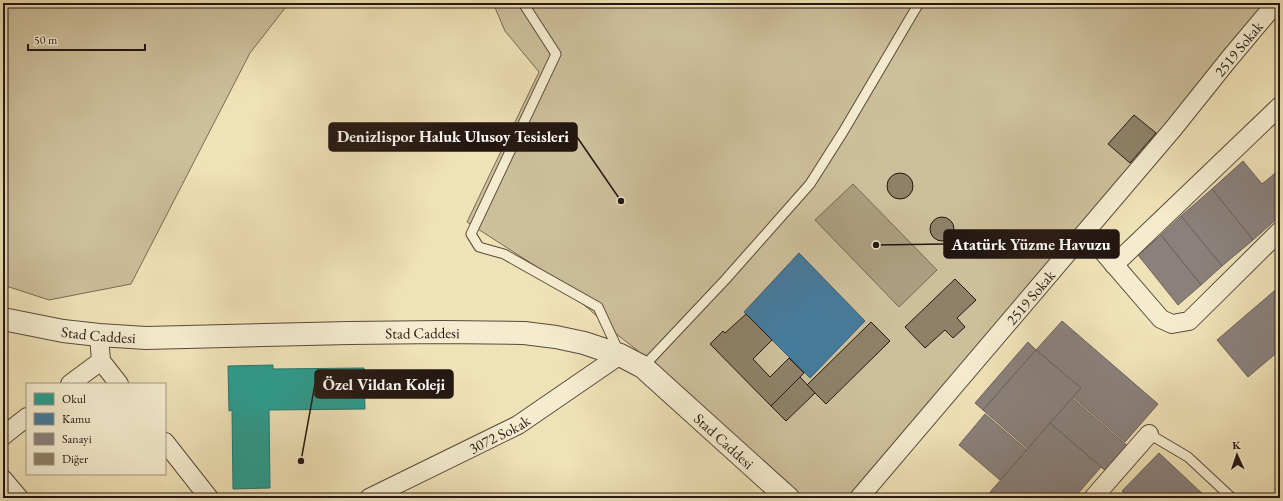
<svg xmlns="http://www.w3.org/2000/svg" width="1283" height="501" viewBox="0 0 1283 501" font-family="'EB Garamond',serif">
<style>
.green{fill:#cdbf9b;stroke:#786b56}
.water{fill:#ab9d7f;stroke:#756753}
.schools{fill:#2a9d8f;stroke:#28756a}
.public{fill:#457b9d;stroke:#3b5d73}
.industry{fill:#8a817c;stroke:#6b615c}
.building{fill:#8e8168;stroke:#241712}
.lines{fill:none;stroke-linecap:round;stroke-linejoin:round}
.service-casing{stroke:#574a3b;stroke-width:11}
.minor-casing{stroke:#574a3b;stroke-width:20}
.tertiary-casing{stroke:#574a3b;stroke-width:24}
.service{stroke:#f5ecd0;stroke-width:9}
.minor{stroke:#f5ecd0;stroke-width:18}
.tertiary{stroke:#f5ecd0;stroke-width:22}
.labels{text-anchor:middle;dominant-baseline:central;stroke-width:4;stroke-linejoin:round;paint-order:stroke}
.street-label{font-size:15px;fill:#241712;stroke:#f5ecd0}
.leader{fill:none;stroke:#241712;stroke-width:1.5}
.callout-dot{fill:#241712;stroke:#f5ecd0;stroke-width:1.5}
.callout{fill:#241712;stroke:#241712;stroke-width:1.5}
.callout-label{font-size:16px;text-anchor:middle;font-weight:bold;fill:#fff}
</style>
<rect width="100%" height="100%" fill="#f0e2b7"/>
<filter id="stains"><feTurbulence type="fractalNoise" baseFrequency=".005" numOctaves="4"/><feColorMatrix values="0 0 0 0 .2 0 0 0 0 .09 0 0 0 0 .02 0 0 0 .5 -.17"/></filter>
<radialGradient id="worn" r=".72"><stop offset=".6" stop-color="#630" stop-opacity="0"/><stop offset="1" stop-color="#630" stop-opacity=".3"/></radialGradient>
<g class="green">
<path d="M3,3h286l-39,50 -119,231 -82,16 -46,-15z"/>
<path d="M493,3h783l-417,495h-71l-151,-148 -22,-17 -26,-24 -52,-42 -70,-45 72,-150 -34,-41z"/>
</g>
<path class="water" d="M853,184l84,86 -38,37 -84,-87z"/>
<path class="schools" d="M273,365v4l91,-1 1,41 -96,1 1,78 -37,1 -1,-79 -3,1 -1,-45z"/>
<path class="public" d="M799,253l66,68 -55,57 -66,-66z"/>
<g class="industry">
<path d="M1243,161l19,23 17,-14 1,1v45l-27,24 -41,-51z"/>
<path d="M1212,189l41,51 -31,26 -41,-50z"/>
<path d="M1181,216l41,50 -21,19 -40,-50z"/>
<path d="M1161,235l40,50 -23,20 -40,-50z"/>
<path d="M1280,286v64l-32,27 -31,-37z"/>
<path d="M1062,321l96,83 -33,38 -52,-45 8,-9 -45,-38z"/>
<path d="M1028,342l8,8 -53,60 -8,-7z"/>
<path d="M1036,350l45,38 -53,61 -45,-39z"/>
<path d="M1072,398l58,50 -22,25 -58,-50z"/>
<path d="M985,414l42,36 -27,30 -41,-35z"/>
<path d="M1050,423l51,44 -27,31h-89z"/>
<path d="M1159,453l48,45h-78l-7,-7z"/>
</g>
<g class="building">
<path d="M1134,115l22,18 -26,30 -22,-19z"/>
<circle cx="900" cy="186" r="13"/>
<circle cx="942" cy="229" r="12"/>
<path d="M955,279l21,21 -19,18 8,9 -12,11 -8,-8 -20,18 -20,-21z"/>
<path d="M746,314l26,26 -19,19 17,18 19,-19 15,15 -33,33 -61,-62 13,-13 2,2z"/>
<path d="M871,322l19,19 -64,63 -19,-19z"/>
<path d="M800,377l15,16 -29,28 -15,-15z"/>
</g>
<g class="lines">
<g class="service-casing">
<g id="service">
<path d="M523,3l33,51 -85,180 8,13 25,7 94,53 21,45"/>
<path d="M643,367l82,-87 85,-96 33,-52 76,-129"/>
<path d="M1149,434l39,23 44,41"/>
</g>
</g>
<g class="minor-casing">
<g id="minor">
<path d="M1086,232l75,87 11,5 17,-3 91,-90"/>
<path d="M1114,265l166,-159"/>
<path d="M101,361l18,23"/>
<path d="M70,384l31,-23 -2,-26"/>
<path d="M3,436l24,-19"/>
<path d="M165,442l44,56"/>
<path d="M3,479l16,19"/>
<path id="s1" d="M369,498l149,-73 102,-70"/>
<path id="s2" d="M859,498l314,-369 56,-70 47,-56"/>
<path d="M1093,498l56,-64"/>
</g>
</g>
<g class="tertiary-casing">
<g id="tertiary">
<path id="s3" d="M3,319l60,12 36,4 47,3 203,-5 94,-1 81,1 32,4 28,6 36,12 23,12 145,131"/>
</g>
</g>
<use href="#service" class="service"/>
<use href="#minor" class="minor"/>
<use href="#tertiary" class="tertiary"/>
</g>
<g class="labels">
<g class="street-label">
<text stroke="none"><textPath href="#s2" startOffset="588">2519 Sokak</textPath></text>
<text stroke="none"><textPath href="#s2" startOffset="264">2519 Sokak</textPath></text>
<text stroke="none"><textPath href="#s3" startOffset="421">Stad Caddesi</textPath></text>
<text stroke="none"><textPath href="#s3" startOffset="97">Stad Caddesi</textPath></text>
<text stroke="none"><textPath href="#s1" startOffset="145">3072 Sokak</textPath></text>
<text stroke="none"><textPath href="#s3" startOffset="757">Stad Caddesi</textPath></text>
</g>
</g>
<path class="leader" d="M621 201L577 137M876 245L944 244M301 461L315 384"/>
<g class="callout-dot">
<circle cx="621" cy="201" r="4"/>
<circle cx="876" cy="245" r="4"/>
<circle cx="301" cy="461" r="4"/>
</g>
<g class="callout">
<rect x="329" y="123" width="248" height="28" rx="4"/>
<rect x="944" y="230" width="175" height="28" rx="4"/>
<rect x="315" y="370" width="138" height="28" rx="4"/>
</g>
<g class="callout-label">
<text x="453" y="142">Denizlispor Haluk Ulusoy Tesisleri</text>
<text x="1031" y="250">Atatürk Yüzme Havuzu</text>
<text x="384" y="390">Özel Vildan Koleji</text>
</g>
<rect width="1283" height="501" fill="none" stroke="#f0e2b7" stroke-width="16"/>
<rect x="4" y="4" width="1275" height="493" fill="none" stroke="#241712" stroke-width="2"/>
<rect x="8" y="8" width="1267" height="485" fill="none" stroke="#241712"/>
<rect x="26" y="383" width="140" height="92" fill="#f5ecd0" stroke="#a19784"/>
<rect x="34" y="393" width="20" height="12" fill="#2a9d8f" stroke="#a19784"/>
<text x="62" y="403" font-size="12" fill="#241712">Okul</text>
<rect x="34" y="413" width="20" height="12" fill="#457b9d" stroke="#a19784"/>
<text x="62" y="423" font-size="12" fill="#241712">Kamu</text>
<rect x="34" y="433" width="20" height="12" fill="#8a817c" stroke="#a19784"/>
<text x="62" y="443" font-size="12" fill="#241712">Sanayi</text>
<rect x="34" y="453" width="20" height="12" fill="#8e8168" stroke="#a19784"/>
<text x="62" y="463" font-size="12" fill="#241712">Diğer</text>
<g transform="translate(1237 455) rotate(357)" stroke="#f5ecd0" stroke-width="3" paint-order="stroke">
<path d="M0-3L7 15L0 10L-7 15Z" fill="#241712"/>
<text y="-6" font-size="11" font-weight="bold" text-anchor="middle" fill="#241712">K</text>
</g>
<path d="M28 44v6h117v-6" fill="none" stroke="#241712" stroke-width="2"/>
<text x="34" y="44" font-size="12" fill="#241712" stroke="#f5ecd0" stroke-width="3" paint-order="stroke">50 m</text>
<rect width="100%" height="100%" filter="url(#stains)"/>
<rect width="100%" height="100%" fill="url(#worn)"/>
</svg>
